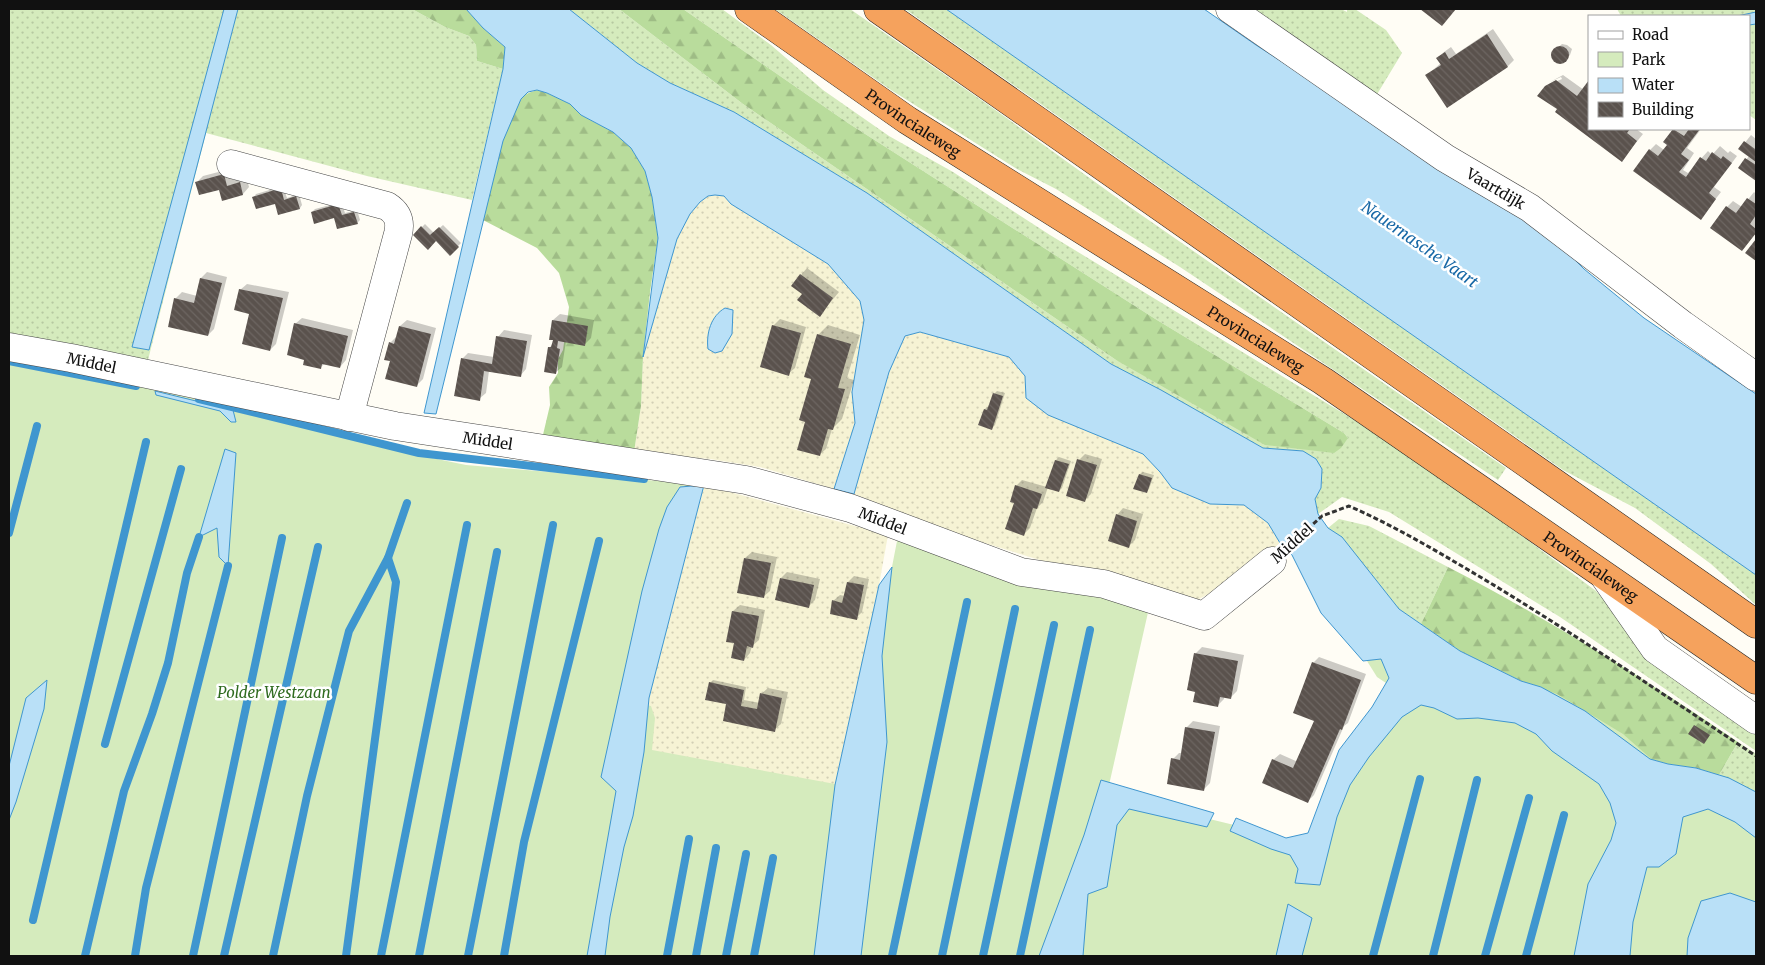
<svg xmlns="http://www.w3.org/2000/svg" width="1765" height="965" viewBox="0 0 1765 965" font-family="Merriweather,serif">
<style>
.farmland{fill:url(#farmland-dots)}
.grass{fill:url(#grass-dots)}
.forest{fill:url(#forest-firs)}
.park{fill:#d5ebbd}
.water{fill:#b9e0f7;stroke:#3f96cf}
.shadow{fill:#0003}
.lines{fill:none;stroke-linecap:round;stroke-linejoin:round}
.stream{stroke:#3f96cf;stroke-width:8}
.building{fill:url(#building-back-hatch)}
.minor-casing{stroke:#444;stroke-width:29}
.highway-casing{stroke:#222;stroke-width:29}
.path{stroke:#333;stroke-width:3;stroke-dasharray:5 2.5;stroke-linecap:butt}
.minor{stroke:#fff;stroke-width:28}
.highway{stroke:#f5a25d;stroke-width:28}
.labels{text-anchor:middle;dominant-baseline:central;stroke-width:5;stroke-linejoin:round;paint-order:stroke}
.street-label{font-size:15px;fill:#111;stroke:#fff}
.park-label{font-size:15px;font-style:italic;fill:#2f6b1f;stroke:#fff}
.water-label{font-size:16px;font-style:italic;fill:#1768a6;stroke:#fff}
</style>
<defs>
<pattern id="farmland-dots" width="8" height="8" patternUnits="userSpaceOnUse" patternTransform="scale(1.25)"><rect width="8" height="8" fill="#f6f3d4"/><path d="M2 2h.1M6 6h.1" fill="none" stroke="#d2cfb5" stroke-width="1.8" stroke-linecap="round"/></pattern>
<pattern id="grass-dots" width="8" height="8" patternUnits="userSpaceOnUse" patternTransform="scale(1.25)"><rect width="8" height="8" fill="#d5ebbd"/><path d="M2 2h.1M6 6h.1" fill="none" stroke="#b6c8a1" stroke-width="1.8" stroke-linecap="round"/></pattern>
<pattern id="forest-firs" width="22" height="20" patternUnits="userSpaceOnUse" patternTransform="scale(1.25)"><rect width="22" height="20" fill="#b9dc9c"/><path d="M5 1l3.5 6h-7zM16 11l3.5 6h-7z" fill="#9ebc85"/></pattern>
<pattern id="building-back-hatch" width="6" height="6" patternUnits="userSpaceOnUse" patternTransform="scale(1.25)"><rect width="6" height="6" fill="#5a524d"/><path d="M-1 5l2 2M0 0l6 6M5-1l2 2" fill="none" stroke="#6d6662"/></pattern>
</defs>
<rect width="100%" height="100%" fill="#fffdf5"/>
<g class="farmland">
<path d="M715,195l9,1 7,8 97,60 32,37 4,19 -12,72 3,31 -21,66 -74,-22 -50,-8 -76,-7 7,-46 2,-49 34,-118 13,-25 10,-12 7,-6z"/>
<path d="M920,332l89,25 16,19 1,22 77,39 40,17 17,18 12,16 38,16 34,1 24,18 12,20 -39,34 -44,23 -131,-32 -111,-34 -101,-40 35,-122 16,-36z"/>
<path d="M704,485l184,50 -9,50 -44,200 -191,-33 5,-54z"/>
</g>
<g class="grass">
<path d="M9,9h403l33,18 24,9 7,9 1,16 26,8 -31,131 -105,-24 -161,-43 -58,227 -139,-25z"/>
<path d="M569,9h50l124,95 373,256 232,78 -4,-5 -187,-113 -309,-197 -165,-114h39l49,36 52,45 66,46 64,36 97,63 301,183 125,84 120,89 57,64 103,72v24l-196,-134 -171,-105 -47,-15 -24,17 -3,-15 6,-11 1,-19 -19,-18 -40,-3 -152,-84 -244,-171 -133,-81 -64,-29 -33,-20z"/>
<path d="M775,9h75l137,95 140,101 379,263 -8,12 -318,-213 -124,-78 -39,-20 -126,-79z"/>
<path d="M905,9h41l810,566v30l-45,-41 -76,-56 -72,-38z"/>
<path d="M1248,9h93l6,3v-3h8l31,21 16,23 -26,43z"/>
<path d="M1617,9h139v111l-7,-5v-99h-128z"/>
<path d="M1339,519l30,7 79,41 -27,57 -22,-15 -38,-47 -33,-34z"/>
<path d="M1738,742l18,12v38l-37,-17z"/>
</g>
<g class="forest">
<path d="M412,9h54l17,19 22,19 -2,22 -26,-8 -1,-16 -7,-9 -24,-9z"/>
<path d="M619,9h64l165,114 309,197 187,113 4,5 -7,10 -7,5 -69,-8 -149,-85 -373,-256z"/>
<path d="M537,90l10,3 23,11 11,11 32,17 18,16 14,23 7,26 6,41 -8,54 -7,65 -2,49 -7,46 -92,-13 8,-34 -1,-18 9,-14v-14l5,-9 6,-43 -10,-34 -22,-25 -54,-28c8,-30 20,-101 40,-123 4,-4 8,-5 14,-7z"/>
<path d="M1448,567c100,52 196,111 290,175l-19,33 -23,-7 -28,-4 -18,-5 -109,-72 -20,-6 -61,-30 -39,-27z"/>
</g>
<path class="park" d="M9,361l125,23 108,24 152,42 72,15 228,19 -31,103 -26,116 14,3 4,12 -3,32 183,34 41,-118 -2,-7 24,-123 251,72 -42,186 164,40 16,7 25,3 83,-155 -18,-12 -15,-24 -55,-71 -15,-27 35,-27 72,82 61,41 61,30 36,13 66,40 34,30 99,28v164h-1747z"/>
<g class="water">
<path d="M224,9h14l-89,341 -17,-3z"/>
<path d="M466,9h103l68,54 33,20 64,29 133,81 244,171 50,26 102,58 40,3 13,8 6,10 -1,19 -6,11 3,15 10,14 14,9 57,72 61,42 61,30 20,6 44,24 65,48 18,5 28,4 33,10 27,14v46l-21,-16 -27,-13 -25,8 -7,37 -17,13h-12l-14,55 -3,34h-56l14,-72 23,-44 5,-17 -6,-20 -11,-19 -47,-33 -16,-17 -21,-11 -37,-5 -21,1 -23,-11 -13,-3 -19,12 -33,40 -19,28 -13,32 -17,68 -25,-2 3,-14 -8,-14 -19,-6 -41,-18 6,-13 50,20 22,-5 31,-83 33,-43 17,-29 -8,-19 -18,2 -42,-48 -29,-58 -12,-12 -12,-20 -24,-18 -34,-1 -38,-16 -12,-16 -17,-18 -95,-39 -22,-17 -1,-22 -16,-19 -89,-25 -15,4 -16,36 -35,122 -20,-5 21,-66 -3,-31 12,-72 -4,-19 -32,-37 -97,-60 -7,-8 -9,-1 -7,1 -8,6 -10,12 -13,25 -34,118 15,-119 -6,-41 -7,-26 -14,-23 -18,-16 -32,-17 -11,-11 -23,-11 -10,-3 -9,2 -7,7 -18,42 -67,273 -12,-1 79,-344 2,-22 -22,-19z"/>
<path d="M946,9h258l52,36 240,156 64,44 24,24 60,49 112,76v181z"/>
<path d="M1756,12v12l-7,1v-9h-12z"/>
<path d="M725,308l8,2 -1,24 -10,17 -7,2 -7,-4c-2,-16 3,-33 17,-41z"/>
<path d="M155,391l78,19 3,12h-5l-11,-11 -64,-16z"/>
<path d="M225,449l11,4 -8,113 -9,-9 -2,-29 -18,9z"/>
<path d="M704,485l-55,213 -5,54 -11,64 -9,31 -14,70 -5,39h-18l29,-165 -15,-14 41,-186 17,-62 8,-22 13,-20z"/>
<path d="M892,567l-10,89 5,86 -26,214h-47l21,-171 44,-200z"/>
<path d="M47,680l-3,29 -28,93 -7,18v-54l17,-68z"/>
<path d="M1101,780l113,33 -7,14 -78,-18 -12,16 -10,62 -19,7 -5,62h-44l45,-121z"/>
<path d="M1730,893l26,9v54h-69l1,-18 13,-37z"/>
<path d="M1288,904l24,14 -10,38h-26z"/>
</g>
<g class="shadow">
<path d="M1493,29l21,31 -6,6 -61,40 -20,-31 14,-12 -3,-5 6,-6 7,-5 5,7z"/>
<path d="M1562,44l5,1 5,4 -2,6 -8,8 -6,-1 -4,-5 2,-6z"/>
<path d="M1563,75l21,15 5,39h47l7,5 -21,26 -63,-51 -13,-23 16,-7 -1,-2 -11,5z"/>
<path d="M1674,129h27l-14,19 7,5 -11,17 5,3 20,-22 4,4 8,-9 8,7 2,-2 7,5 -23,31 7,5 -21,27 -50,-69 6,-6 8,6 5,-5 -4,-3z"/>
<path d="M1751,135l5,4v41l-16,-12 9,-12 -9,-7z"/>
<path d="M230,169l3,11 13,-4 3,11 -6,7 -20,6 -4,-12 -23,-5 7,-7z"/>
<path d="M283,186l4,12 12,-4 3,11 -2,3 -46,-11 2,-3z"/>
<path d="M1754,192l2,2 -1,23 1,1v15l-14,17 -15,-43 6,-6 9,6z"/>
<path d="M341,202l4,11 12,-3 3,10 -3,3 -45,-11 3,-3z"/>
<path d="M425,224l9,9 9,-8 18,18 -11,11 -14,-14 -22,-5z"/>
<path d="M807,268l32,24 -19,23 -16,-21 -3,-19z"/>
<path d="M207,272l20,5 -13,52 -6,6 -33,-36 7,-7 15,4 4,-18z"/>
<path d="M247,284l42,8 -13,52 -6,6 -20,-37 -10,-23z"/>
<path d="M560,314l34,6 -3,18 -6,6 -19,-3 -4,26 -7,6 -6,-25 4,-4v-24z"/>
<path d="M302,318l51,12 -7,30 -6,7 -15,-4 -5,5 -14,-9 -11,-35z"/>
<path d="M780,319l26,8 -11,41 -7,6 -15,-48z"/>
<path d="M407,320l29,8 -13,51 -6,6 -26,-25 -1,-17 7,-7 3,-10z"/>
<path d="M828,325l32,10 -13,43 7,2 -12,39 -10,10 -6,20 -7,6 -13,-34 12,-86z"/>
<path d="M504,330l28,5 -6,34 -6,7 -31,-5 -3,22 -7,6 -17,-40 6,-6 26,4 4,-20z"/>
<path d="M997,391l8,2 -10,32 -3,3 -7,-19 2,-2h3l4,-13z"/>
<path d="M1085,454l17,5 -11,35 -6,6 -6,-40z"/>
<path d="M1059,457l12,4 -9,27 -3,3 -11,-4 -5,15 -6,6 -7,20 -6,6 -9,-32 1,-16 6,-6 25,7 9,-27z"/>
<path d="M1143,472l11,3 -5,14 -3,3 -6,-18z"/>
<path d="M1123,508l20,6 -8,26 -6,6 -12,-31z"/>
<path d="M752,552l25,5 -7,34 -7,6 -25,-5 7,-34z"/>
<path d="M787,572l33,7 -5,21 -6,6 -28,-28z"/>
<path d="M854,576l15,3 -7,33 -6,6 -23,-17 7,-6 5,1 3,-14z"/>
<path d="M740,605l25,5 -6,30 -7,6 -2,7 -6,7 -8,-18 -3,-31z"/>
<path d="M1202,647l42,8 -7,36 -6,6 -7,-1v3l-7,7 -21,-15 -7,-2 7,-36z"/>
<path d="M1319,657l47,17 -18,49 -4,3 -30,69 -6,6 -35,-41 7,-6 18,8 18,-42 -3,-57z"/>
<path d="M713,680l33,7 -2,13 16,3 1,-9 7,-6 20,4 -7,32 -7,6 -45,-27 -19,-20z"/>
<path d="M1193,721l27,5 -10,57 -6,6 -31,-30 6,-6h3l5,-26z"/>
<path d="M1698,723l14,9 -6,8 -16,-7z"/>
</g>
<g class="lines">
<g class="stream">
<path d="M9,361l127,25"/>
<path d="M199,399l220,54 225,26"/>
<path d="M9,533l28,-107"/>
<path d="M388,558l19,-55"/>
<path d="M105,744l76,-275"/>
<path d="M33,920l113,-478"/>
<path d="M85,956l39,-165 28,-77 16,-51 19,-90 12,-36"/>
<path d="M135,956l11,-68 82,-322"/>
<path d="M193,956l89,-418"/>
<path d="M224,956l94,-409"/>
<path d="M273,956l34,-160 42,-165 39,-73 8,24 -50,374"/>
<path d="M381,956l86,-431"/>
<path d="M419,956l78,-404"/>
<path d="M468,956l85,-431"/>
<path d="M504,956l20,-114 75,-301"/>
<path d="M667,956l22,-117"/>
<path d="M696,956l20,-108"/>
<path d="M726,956l20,-102"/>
<path d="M754,956l19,-98"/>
<path d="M892,956l75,-354"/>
<path d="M942,956l73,-347"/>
<path d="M983,956l71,-331"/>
<path d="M1020,956l70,-326"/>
<path d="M1373,956l47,-177"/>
<path d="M1433,956l44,-176"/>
<path d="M1485,956l44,-158"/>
<path d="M1526,956l38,-141"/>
</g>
</g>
<g class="building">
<path d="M1420,9h36l-14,17z"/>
<path d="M1487,34l21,33 -61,41 -22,-33 16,-10 -5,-7 9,-6 4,7z"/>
<circle cx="1560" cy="55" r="9"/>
<path d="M1556,80l21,16 12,-16v49h41l-3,4 10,8 -15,21 -67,-50 2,-3 -20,-13 8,-10z"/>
<path d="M1673,129l11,7 5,-7h11l-19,25 8,6 -10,12 7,5 14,-20 6,4 6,-9 9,7 2,-3 9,7 -23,30 7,6 -15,21 -68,-49 16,-22 9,7 9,-11 -4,-3z"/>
<path d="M1744,141l11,8 1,-2v15l-18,-13z"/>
<path d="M1745,158l11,7v16l-18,-13z"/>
<path d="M224,174l3,12 13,-4 3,13 -21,6 -3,-11 -20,5 -4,-13z"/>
<path d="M281,188l3,12 12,-4 4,13 -22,6 -3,-11 -19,5 -4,-12z"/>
<path d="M1747,198l9,6v11l-6,9 6,5v4l-14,18 -32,-23 16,-22 10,7z"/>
<path d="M338,204l4,11 12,-3 4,12 -21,5 -3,-11 -20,6 -3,-12z"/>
<path d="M421,226l9,9 9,-8 20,20 -9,9 -14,-15 -8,9 -15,-15z"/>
<path d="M1756,239v22l-11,-8z"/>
<path d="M800,274l33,24 -13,19 -23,-17 5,-6 -11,-8z"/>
<path d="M200,278l22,5 -14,53 -40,-9 6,-29 20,5z"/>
<path d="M239,289l44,9 -13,53 -28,-7 7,-30 -15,-4z"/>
<path d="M552,320l36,6 -3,20 -27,-5 -1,7 3,1 -4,25 -12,-2 4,-25h3l2,-7h-4z"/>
<path d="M294,323l54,13 -8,32 -18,-4 -1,5 -18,-4 1,-5 -17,-5z"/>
<path d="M772,325l29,8 -12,43 -29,-9z"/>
<path d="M399,326l32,8 -14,53 -32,-8 5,-18 -6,-1 5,-18 5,2z"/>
<path d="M817,334l34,10 -13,44 7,1 -12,41 -5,-1 -8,27 -23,-6 8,-28 -6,-2 12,-41 -7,-2z"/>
<path d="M496,336l31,5 -6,36 -37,-6 -4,30 -26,-5 7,-38 31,6z"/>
<path d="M993,393l10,3 -11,34 -14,-5 6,-16 3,1z"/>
<path d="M1077,459l20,6 -12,37 -19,-6z"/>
<path d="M1055,460l14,4 -10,28 -14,-4z"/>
<path d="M1139,474l13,4 -5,15 -14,-4z"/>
<path d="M1015,485l27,9 -5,15 -4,-1 -9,28 -19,-7 9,-26 -4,-1z"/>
<path d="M1116,514l21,7 -8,27 -21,-7z"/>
<path d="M744,558l27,5 -7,35 -27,-5z"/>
<path d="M780,578l34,7 -5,23 -34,-8z"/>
<path d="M847,582l17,3 -7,35 -27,-6 2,-14 10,3z"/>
<path d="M732,611l27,5 -6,32 -6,-2 -3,15 -13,-3 3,-15 -8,-1z"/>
<path d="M1194,653l44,8 -7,38 -11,-2 -2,10 -25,-5 2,-10 -8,-2z"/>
<path d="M1312,662l49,18 -19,50 -2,-1 -32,74 -46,-20 10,-24 21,9 21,-47 -21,-8z"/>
<path d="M709,682l35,8 -3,16 16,3 3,-16 22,5 -7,34 -52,-11 3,-17 -21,-4z"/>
<path d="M1694,725l16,10 -6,9 -16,-10z"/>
<path d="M1185,727l30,5 -11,59 -37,-7 4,-26 9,2z"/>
</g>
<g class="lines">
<g class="minor-casing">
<g id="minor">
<path id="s1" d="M1230,9l215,149 85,50 153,117 73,52"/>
<path d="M231,164l156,42c11,7 14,15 11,28l-49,183"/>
<path id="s2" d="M9,347l62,11 324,68 351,54 104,28 171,64 83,12 100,32 68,-55"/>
<path d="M1604,576l51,73 101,71"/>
</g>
</g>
<g class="highway-casing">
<g id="highway">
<path id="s3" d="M749,9l158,111 416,261 433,299"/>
<path d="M878,9l878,615"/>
</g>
</g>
<path class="path" d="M1291,544l31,-28 27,-10c50,22 96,50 143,78 90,55 177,114 264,172"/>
<use href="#minor" class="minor"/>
<use href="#highway" class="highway"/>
</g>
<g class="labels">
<g class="street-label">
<text stroke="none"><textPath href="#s3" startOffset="200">Provincialeweg</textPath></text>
<text stroke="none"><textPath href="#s1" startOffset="321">Vaartdijk</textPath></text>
<text stroke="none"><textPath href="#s3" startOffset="605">Provincialeweg</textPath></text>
<text stroke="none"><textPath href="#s2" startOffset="84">Middel</textPath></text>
<text stroke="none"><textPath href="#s2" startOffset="488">Middel</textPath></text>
<text stroke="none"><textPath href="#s2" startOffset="892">Middel</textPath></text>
<text transform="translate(1292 543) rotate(-42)">Middel</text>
<text stroke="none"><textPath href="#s3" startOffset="1010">Provincialeweg</textPath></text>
</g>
<g class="park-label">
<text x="274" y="692">Polder Westzaan</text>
</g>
<g class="water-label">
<text transform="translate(1420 244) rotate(35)">Nauernasche Vaart</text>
</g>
</g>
<rect width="1765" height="965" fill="none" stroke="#111111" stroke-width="20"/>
<rect x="1588" y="15" width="162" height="115" fill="#ffffff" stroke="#a0a0a0"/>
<rect x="1598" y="31" width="25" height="8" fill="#ffffff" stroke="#a0a0a0"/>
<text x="1632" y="40" font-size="15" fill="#111111">Road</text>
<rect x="1598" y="52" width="25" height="15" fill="#d5ebbd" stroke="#a0a0a0"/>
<text x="1632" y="65" font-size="15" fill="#111111">Park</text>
<rect x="1598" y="78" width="25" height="15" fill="#b9e0f7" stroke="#a0a0a0"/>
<text x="1632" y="90" font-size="15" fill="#111111">Water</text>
<rect x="1598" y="102" width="25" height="15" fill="url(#building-back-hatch)" stroke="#a0a0a0"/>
<text x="1632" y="115" font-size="15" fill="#111111">Building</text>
</svg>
